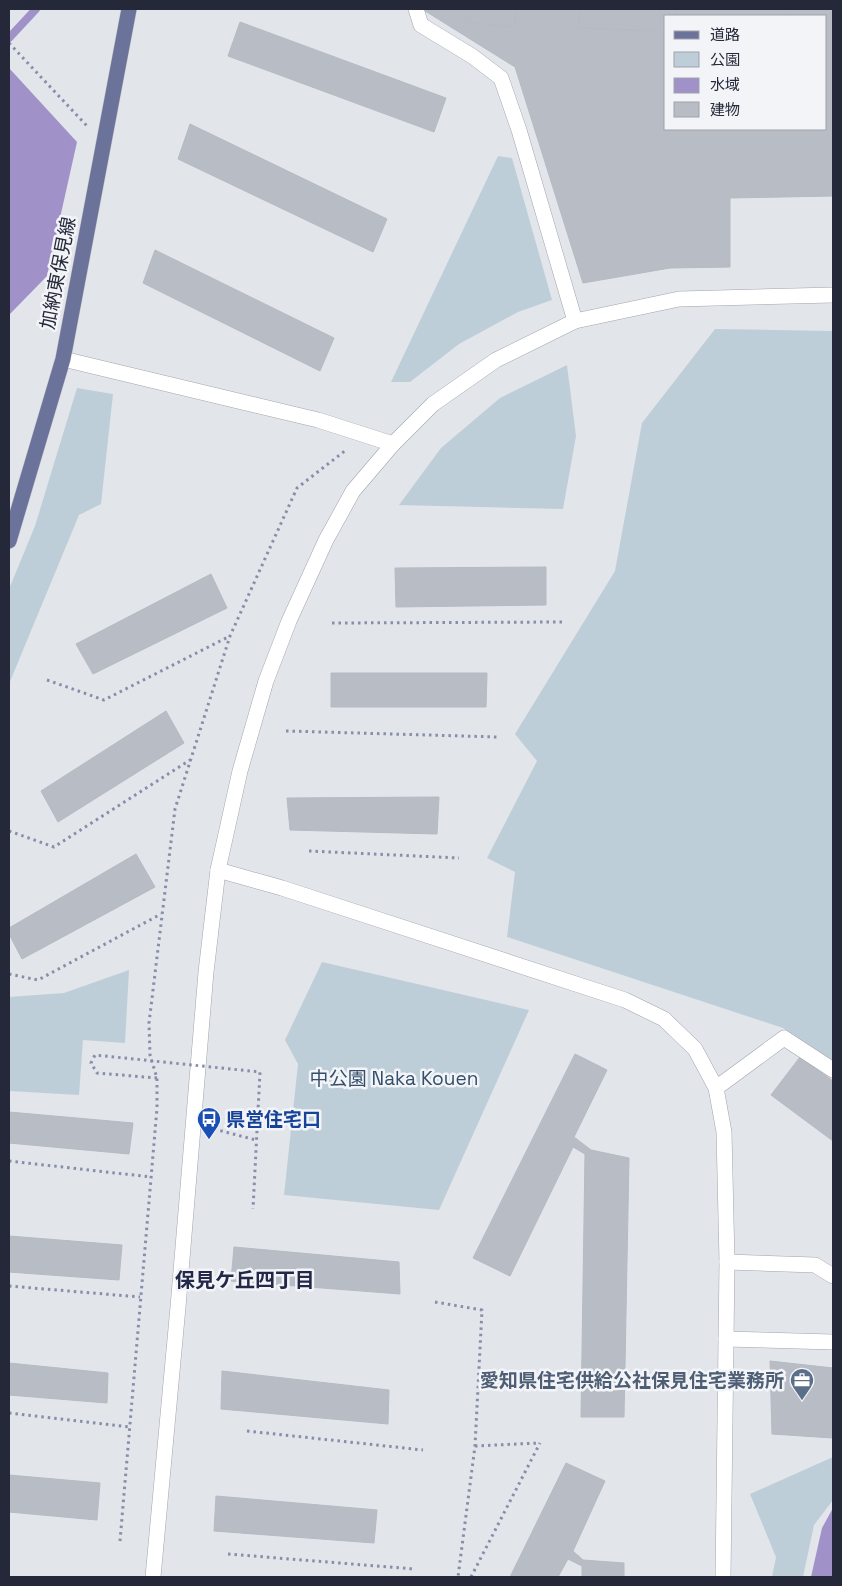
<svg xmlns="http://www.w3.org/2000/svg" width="842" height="1586" viewBox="0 0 842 1586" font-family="'Space Grotesk','Noto Sans JP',sans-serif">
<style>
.green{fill:#beced9}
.water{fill:#a091c9}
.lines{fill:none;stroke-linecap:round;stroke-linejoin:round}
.stream{stroke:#a091c9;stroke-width:8}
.building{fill:#b8bcc5;stroke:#b5bac3;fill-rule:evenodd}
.minor-casing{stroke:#a1a5ae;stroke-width:16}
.major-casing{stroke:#c2c3c8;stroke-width:16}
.path{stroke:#878eaa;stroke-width:3;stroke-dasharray:2.5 4;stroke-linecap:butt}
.minor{stroke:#fff;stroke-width:15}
.major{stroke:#6c739a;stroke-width:15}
.path-bridge{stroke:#878eaa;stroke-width:3;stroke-dasharray:2.5 4;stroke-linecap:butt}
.labels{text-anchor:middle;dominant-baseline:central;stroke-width:5;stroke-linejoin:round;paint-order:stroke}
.street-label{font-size:19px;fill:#242839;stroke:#f2f4f7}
.park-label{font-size:19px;fill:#344f6b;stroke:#f2f4f7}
.transit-label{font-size:19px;font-weight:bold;fill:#164399;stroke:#f2f4f7;text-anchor:start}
.service-label{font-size:19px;font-weight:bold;fill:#4e5e75;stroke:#f2f4f7;text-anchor:end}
.neighbourhood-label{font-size:20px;font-weight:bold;fill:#232849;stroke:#f2f4f7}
</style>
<rect width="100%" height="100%" fill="#e2e5ea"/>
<g class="green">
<path d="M498,156l14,2 40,142 -34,12 -59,32 -49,38h-19z"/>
<path d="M715,329l118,2v731l-50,-34 -276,-91 8,-65 -28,-14 50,-97 -22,-27 100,-163 27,-148z"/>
<path d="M567,365l9,71 -13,73 -164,-4 42,-57 59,-50z"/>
<path d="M77,388l36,6 -12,110 -22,11 -70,169v-95l26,-63z"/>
<path d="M322,962l207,48 -90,200 -155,-15 14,-131 -13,-24z"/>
<path d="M129,970l-4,73 -42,-3 -4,55 -70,-4v-94l55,-4z"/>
<path d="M833,1457v43l-19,25 -11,52h-31l4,-20 -26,-63z"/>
</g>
<g class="water">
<path d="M9,68l68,74 -30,134 -38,39z"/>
<path d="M833,1508v69h-22l11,-49z"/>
</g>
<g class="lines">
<path class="stream" d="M9,38l27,-29"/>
</g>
<g class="building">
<path d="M422,9h411v187l-103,2v69l-60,1 -87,15 -68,-216zM666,16h160v113h-160z"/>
<path d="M465,9h51l-1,18 -50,-5z"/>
<path d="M580,9h81l-1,22 -82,-3z"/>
<path d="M676,9h110v7h-111z"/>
<path d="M240,22l206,76 -12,34 -206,-76z"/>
<path d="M190,124l197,95 -14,33 -195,-93z"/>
<path d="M155,250l179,88 -14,33 -177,-88z"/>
<path d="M546,567v38l-150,2 -1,-39z"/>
<path d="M211,574l16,34 -134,66 -17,-30z"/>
<path d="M331,673h156l-1,34h-155z"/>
<path d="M166,711l18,32 -126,79 -17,-31z"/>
<path d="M439,797l-2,37 -147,-4 -3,-32z"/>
<path d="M136,854l19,33 -133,72 -13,-25v-6z"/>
<path d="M575,1054l32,16 -33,67 17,13 38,8 -5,259h-43l4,-263 -12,-7 -63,129 -37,-18z"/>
<path d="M800,1057l33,24v60l-62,-46z"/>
<path d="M9,1112l124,11 -4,31 -120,-11z"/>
<path d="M9,1236l113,9 -3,35 -110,-8z"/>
<path d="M234,1247l165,15 1,32 -169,-13z"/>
<path d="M770,1361l63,7v70l-61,-4z"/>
<path d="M9,1363l99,10 -1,30 -98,-8z"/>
<path d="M222,1371l167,19 -1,34 -167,-15z"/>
<path d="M566,1463l39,18 -32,70 10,9 41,3v14h-42v-11l-14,-7 -10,18h-48z"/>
<path d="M9,1475l91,8 -3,37 -88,-8z"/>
<path d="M216,1496l161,14 -3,33 -160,-12z"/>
</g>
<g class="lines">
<g class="minor-casing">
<g id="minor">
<path d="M416,9l5,16 51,31 29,22 18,52 56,191"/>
<path d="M63,359l255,61 75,24"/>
<path d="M218,870l64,18 343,112 39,19 31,30 21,39 8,44 3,130 -4,315"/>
<path d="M716,1088l68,-50 49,32"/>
<path d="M727,1262l88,3 18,11"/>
<path d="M726,1339l107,3"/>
<path d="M153,1577l25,-270 28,-335 12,-102 22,-99 26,-90 23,-60 37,-81 27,-49 40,-47 40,-40 63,-44 79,-39 104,-22 154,-4"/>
</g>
</g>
<g class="major-casing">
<path id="major" d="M9,541l54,-182 66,-350"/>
</g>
<g class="path">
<path d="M9,43l78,83"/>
<path d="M332,623l232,-1"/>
<path d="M47,680l57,20 126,-64"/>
<path d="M286,731l212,6"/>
<path d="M9,831l45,16 136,-87"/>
<path d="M309,851l150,7"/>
<path d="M9,974l29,6 123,-66"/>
<path d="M214,1129l42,11"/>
<path d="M9,1161l142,16"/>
<path d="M9,1286l131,11"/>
<path d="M435,1302l47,8 -7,136 -17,131"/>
<path d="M9,1413l120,14"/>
<path d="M247,1431l176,19"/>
<path d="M475,1446l64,-3"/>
<path d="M120,1541l37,-433v-30l-7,-23 -1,-32 26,-214 55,-173 67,-148 49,-38"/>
<path d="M228,1554l186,15"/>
<path d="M471,1577l69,-134"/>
</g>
<use href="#minor" class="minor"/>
<use href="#major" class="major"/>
<path class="path-bridge" d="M157,1078l-60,-5 -6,-10 4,-8 165,17 -7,137"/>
</g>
<defs>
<g id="bus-pin" transform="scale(1.25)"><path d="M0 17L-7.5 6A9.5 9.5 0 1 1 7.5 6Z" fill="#1a4fb4" stroke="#f2f4f7"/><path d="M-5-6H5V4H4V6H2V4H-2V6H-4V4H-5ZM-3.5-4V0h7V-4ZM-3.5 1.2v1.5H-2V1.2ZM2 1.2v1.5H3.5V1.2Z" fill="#fff"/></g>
<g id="office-pin" transform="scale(1.25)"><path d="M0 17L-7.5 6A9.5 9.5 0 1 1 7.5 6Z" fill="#5c6f8a" stroke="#f2f4f7"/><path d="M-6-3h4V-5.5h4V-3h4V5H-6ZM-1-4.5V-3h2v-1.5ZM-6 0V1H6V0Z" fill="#fff"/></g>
</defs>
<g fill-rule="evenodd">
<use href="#bus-pin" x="209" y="1119"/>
<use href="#office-pin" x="802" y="1380"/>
</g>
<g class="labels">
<g class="street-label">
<text transform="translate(58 273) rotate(-79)">加納東保見線</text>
</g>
<g class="park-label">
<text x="394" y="1078">中公園 Naka Kouen</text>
</g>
<g class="transit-label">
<text x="226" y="1119">県営住宅口</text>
</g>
<g class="service-label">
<text x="784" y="1380">愛知県住宅供給公社保見住宅業務所</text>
</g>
<g class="neighbourhood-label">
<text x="245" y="1280">保見ケ丘四丁目</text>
</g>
</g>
<rect width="842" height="1586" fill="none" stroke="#242839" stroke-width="20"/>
<rect x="664" y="15" width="162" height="115" fill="#f2f4f7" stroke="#a0a2ab"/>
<rect x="674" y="31" width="25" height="8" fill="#6c739a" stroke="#a0a2ab"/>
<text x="710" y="40" font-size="15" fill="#242839">道路</text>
<rect x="674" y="52" width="25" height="15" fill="#beced9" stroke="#a0a2ab"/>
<text x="710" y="65" font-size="15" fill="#242839">公園</text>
<rect x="674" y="78" width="25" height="15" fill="#a091c9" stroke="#a0a2ab"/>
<text x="710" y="90" font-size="15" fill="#242839">水域</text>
<rect x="674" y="102" width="25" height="15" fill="#b8bcc5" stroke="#a0a2ab"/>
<text x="710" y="115" font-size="15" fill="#242839">建物</text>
</svg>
